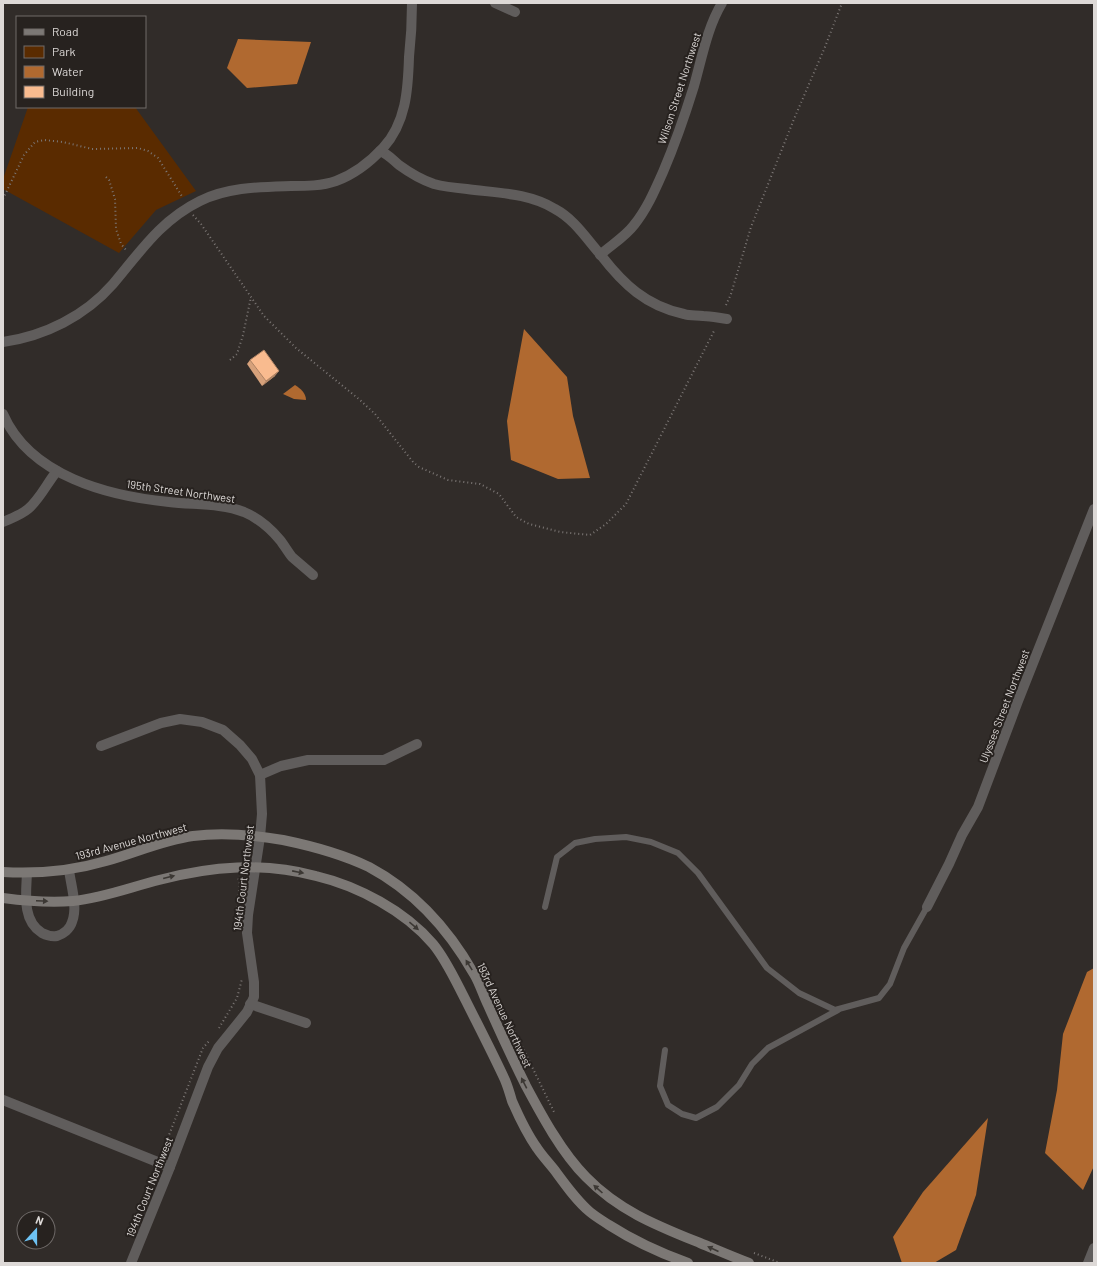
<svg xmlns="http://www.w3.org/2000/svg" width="1097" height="1266" viewBox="0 0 1097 1266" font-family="Barlow,sans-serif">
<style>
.green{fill:#5a2b00}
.water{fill:#b06930}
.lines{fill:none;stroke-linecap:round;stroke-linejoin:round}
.path{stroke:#7c7775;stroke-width:2;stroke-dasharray:1 3;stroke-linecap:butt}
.lane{stroke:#605d5c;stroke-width:6}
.street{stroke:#605d5c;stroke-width:10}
.secondary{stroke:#7c7875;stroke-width:10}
.wall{fill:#d6a17b}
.shaded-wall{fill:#ae8364}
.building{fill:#f9bb8f;stroke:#ae8364}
.oneway{fill:#3c3834}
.labels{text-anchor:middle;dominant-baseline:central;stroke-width:4;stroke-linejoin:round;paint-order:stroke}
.street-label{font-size:11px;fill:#ddd9d7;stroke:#27221f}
</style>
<rect width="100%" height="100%" fill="#312c29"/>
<path class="green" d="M28,107h107l61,84 -40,19 -37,43 -116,-64v-10z"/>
<g class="water">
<path d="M238,39l73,3 -14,42 -50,4 -20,-20z"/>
<path d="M524,329l43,48 6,39 17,62 -32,1 -47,-19 -4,-39z"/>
<path d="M295,385c5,3 11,8 11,15l-12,-1 -11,-5z"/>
<path d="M1094,968v198l-11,24 -38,-37 12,-63 6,-56 24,-62z"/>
<path d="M988,1118l-12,77 -20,55 -22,13h-32l-9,-26 30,-45z"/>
</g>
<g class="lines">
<g class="path">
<path d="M106,177l3,3 6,19 1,30 5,15 6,7"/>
<path d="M3,199l21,-44 11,-13 9,-2 19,2 29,7 46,-1 10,3 10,7 25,40"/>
<path d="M193,215l8,9 63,92 32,32 64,52 15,14 38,48 6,5 29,13 32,4 19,10 17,23 13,7 31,8 30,3 16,-11 20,-20 88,-173"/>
<path d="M726,305l5,-11 20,-67 43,-108 31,-72 17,-44"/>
<path d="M230,360l7,-6 6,-19 8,-38"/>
<path d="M237,911l3,-27 -2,-7"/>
<path d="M497,996l22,44 36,74"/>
<path d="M219,1028l18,-30 5,-19"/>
<path d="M162,1153l41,-105 7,-8"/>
<path d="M754,1253l26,10"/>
</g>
<g class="lane">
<path d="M545,907l12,-50 18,-14 20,-4 31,-2 25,5 27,11 20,20 69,95 32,25 36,17 44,-12 11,-14 14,-36 23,-41"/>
<path d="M665,1050l-5,36 8,19 14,9 14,4 21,-11 22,-22 13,-21 16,-16 70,-38"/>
</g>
<g class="street">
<path d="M495,3l20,9"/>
<path d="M380,151c8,3 13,9 19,14 11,8 23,15 35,19 11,3 22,4 33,5 30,4 62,4 88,20 19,10 31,29 45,45 23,30 46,52 84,60 6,2 13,1 19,2 8,0 16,2 24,3"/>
<path d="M600,255c11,-10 25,-18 34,-30 13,-16 21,-35 29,-53 12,-28 22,-57 31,-86 8,-28 13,-58 28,-83"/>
<path d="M3,342c42,-6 82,-26 110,-58 27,-32 48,-64 87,-83 28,-14 60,-14 91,-15 15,0 31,0 45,-5 19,-7 34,-19 47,-33 23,-25 25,-58 26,-91 2,-18 3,-36 3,-54"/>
<path d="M3,414c27,62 105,82 166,88 25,3 52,1 75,10 14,6 26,16 36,28 4,5 8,12 12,17 7,6 14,12 21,18"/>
<path d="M3,522c9,-4 18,-7 25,-13 12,-10 19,-26 29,-38"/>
<path d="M101,746l60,-23 19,-4 22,3 21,8 17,15 12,14 8,16 2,39 -2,23 -12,78 -1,18 7,49v15l-7,15 -29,36 -10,19 -38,100 -39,96"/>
<path d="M260,775l21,-9 27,-6h76l33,-16"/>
<path d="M27,873c-1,21 -5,48 15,60 4,2 10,4 15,3 6,-2 13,-7 15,-14 6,-15 -1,-36 -3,-52"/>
<path d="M927,907l22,-43 13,-29 16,-28 40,-106 76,-192"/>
<path d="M250,1004l56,19"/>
<path d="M3,1100l167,67"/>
<path d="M1088,1263l6,-15"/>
</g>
<g class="secondary">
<path d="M3,872c35,2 69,-1 103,-11 29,-8 57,-21 87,-25 29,-4 61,-1 90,4 29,6 59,14 86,27 45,24 80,63 105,107 6,10 9,21 14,31 12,27 25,55 38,81 16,30 36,67 60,91 33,34 72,49 114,66 17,7 33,14 49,20"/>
<path d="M3,898c23,3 47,5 70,3 30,-3 58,-14 86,-21 53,-14 104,-18 157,-4 42,10 89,35 117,68 14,17 23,38 33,57 13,26 27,53 39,79 3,7 5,14 7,21 7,16 15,33 25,47 6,9 13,16 19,24 11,15 21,29 34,40 6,5 13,9 19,13 25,16 51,28 79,38"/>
</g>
</g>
<path class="wall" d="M250,360l25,16 -13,10 -15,-22z"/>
<path class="shaded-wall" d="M279,371l-4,5 -13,10 4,-5z"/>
<path class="building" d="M264,350l15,21 -13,10 -16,-21z"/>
<defs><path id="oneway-solid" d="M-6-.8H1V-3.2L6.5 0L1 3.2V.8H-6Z"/></defs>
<g class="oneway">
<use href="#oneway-solid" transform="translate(298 872) rotate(11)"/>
<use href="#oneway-solid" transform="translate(169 877) rotate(-14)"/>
<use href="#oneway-solid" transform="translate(42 901) rotate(2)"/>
<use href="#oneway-solid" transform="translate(414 926) rotate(40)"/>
<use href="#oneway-solid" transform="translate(469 965) rotate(-122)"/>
<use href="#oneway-solid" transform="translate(524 1083) rotate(-117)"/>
<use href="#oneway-solid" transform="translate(598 1189) rotate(-138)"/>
<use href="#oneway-solid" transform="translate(713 1249) rotate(-156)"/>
</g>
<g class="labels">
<g class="street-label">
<text transform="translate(679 88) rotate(-72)">Wilson Street Northwest</text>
<text transform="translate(181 491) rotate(8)">195th Street Northwest</text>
<text transform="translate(1004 706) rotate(-69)">Ulysses Street Northwest</text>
<text transform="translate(131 841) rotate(-15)">193rd Avenue Northwest</text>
<text transform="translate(243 878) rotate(-83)">194th Court Northwest</text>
<text transform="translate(505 1015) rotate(65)">193rd Avenue Northwest</text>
<text transform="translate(149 1187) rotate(-68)">194th Court Northwest</text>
</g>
</g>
<rect width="1097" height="1266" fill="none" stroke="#ddd9d7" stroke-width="8"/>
<rect x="16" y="16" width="130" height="92" fill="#27221f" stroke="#706b69"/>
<rect x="24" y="29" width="20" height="6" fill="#7c7875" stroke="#706b69"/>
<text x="52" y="36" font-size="12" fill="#ddd9d7">Road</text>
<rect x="24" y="46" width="20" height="12" fill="#5a2b00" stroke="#706b69"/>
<text x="52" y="56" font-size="12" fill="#ddd9d7">Park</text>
<rect x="24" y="66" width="20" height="12" fill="#b06930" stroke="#706b69"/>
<text x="52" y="76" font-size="12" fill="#ddd9d7">Water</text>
<rect x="24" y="86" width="20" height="12" fill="#f9bb8f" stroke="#706b69"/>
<text x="52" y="96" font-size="12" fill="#ddd9d7">Building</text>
<g transform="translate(36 1230) rotate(21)"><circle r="19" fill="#27221f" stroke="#706b69"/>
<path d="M0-3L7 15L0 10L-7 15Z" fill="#6ec2f3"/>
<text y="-6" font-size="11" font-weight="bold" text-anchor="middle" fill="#ddd9d7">N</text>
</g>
</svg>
